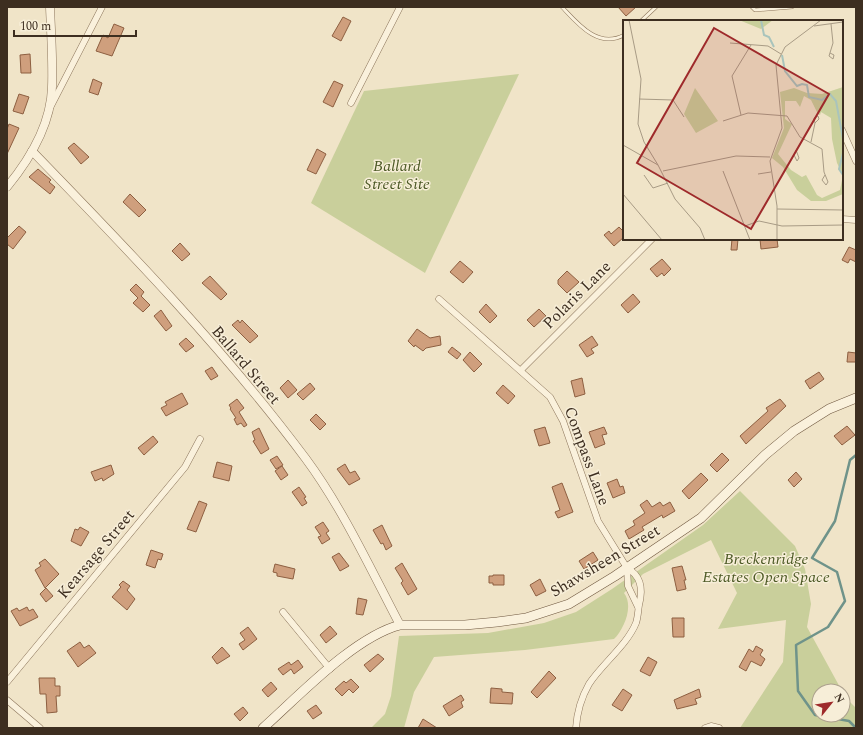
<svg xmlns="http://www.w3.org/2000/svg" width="863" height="735" viewBox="0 0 863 735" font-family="Spectral,serif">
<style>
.green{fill:#c9cf9b}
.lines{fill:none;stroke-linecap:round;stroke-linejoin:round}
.stream{stroke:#6f938a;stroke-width:2.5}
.building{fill:#cf9f7d;stroke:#8d5f41}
.service-casing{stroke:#8d765c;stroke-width:4}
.minor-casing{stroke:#8d765c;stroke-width:7}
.tertiary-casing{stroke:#8d765c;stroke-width:9}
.secondary-casing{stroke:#6f573f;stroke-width:10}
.service{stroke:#faf1dc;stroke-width:3}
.minor{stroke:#faf1dc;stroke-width:6}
.tertiary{stroke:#faf1dc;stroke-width:8}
.secondary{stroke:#faf1dc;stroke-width:9}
.labels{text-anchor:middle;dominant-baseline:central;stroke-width:3;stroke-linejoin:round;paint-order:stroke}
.park-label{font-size:16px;font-style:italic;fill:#4d5a26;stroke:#f7eed8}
.street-label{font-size:16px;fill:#3d2e20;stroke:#f7eed8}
.inset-river{fill:none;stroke:#a9c4bc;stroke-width:2}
.inset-road{fill:none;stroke:#a89b85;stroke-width:1}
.view{fill:#9e2a2b;fill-opacity:0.15;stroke:#9e2a2b;stroke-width:2}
.inset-edge{fill:none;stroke:#3d2e20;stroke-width:2}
</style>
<rect width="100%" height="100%" fill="#f0e4c8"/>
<g class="green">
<path d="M519,74l-94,199 -114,-70 53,-112z"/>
<path d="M740,491l55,55 10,23 6,35 -4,23 35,64h-23v24h24v-23l5,8 8,8v20h-116l43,-66 3,-42 -68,9 19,-36 -26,-53 -68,34 -19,19c10,13 0,36 -10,46l-89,11 -91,7 -20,35 -10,36h-33l14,-14 6,-18 8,-60 89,-3 56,-10 32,-11 36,-23 91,-64z"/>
</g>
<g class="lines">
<path class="stream" d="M856,455l-6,5 -15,61 -23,37 25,14 8,29 -17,26 -32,18 2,46 17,24 34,6 7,7"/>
</g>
<g class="building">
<path d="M618,7h18l-10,9z"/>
<path d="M343,17l8,4 -10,20 -9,-5z"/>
<path d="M114,24l10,4 -12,28 -16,-5 7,-16 5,3z"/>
<path d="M30,54l1,19h-10l-1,-18z"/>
<path d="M93,79l9,4 -4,12 -9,-3z"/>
<path d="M334,81l9,4 -10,22 -10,-5z"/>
<path d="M19,94l10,3 -6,17 -10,-3z"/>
<path d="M9,124l10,4 -12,26v-25z"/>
<path d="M74,143l15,14 -8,7 -13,-16z"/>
<path d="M317,149l9,5 -10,20 -9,-4z"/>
<path d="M38,169l13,11 -2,2 6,5 -5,7 -21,-17z"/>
<path d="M130,194l16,16 -7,7 -16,-15z"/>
<path d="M19,226l7,6 -13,17 -6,-5v-6z"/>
<path d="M619,227l5,5v5l-10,9 -10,-11 5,-4 2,3z"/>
<path d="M732,239h6l-1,11h-6z"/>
<path d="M760,239h17l1,8 -17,2z"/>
<path d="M180,243l10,11 -8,7 -10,-10z"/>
<path d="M849,247l7,3v12l-6,-3 -2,4 -6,-3z"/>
<path d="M662,259l9,10 -7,7 -2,-3 -5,4 -7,-8z"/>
<path d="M460,261l13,11 -10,11 -13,-11z"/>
<path d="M567,271l12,11 -12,11 -9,-9v-4z"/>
<path d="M210,276l17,18 -6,6 -19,-17z"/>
<path d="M136,284l8,8 -3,4 9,9 -7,7 -10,-9 5,-5 -8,-8z"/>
<path d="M633,294l7,8 -12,11 -7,-8z"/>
<path d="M486,304l11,12 -7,7 -11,-11z"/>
<path d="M539,309l7,7 -12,11 -7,-7z"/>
<path d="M161,310l11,16 -6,5 -12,-15z"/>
<path d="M238,320l2,3 2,-3 16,16 -8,7 -18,-18z"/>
<path d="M417,329l13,9 10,-2 1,9 -15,3 -3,3 -8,-6 -1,2 -6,-6z"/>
<path d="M592,336l6,9 -7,4 3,4 -7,4 -8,-12z"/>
<path d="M186,338l8,8 -8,6 -7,-8z"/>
<path d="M452,347l9,7 -4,5 -9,-7z"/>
<path d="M470,352l12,12 -8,8 -11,-12z"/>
<path d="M848,352l8,1v9h-9z"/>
<path d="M212,367l6,9 -7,4 -6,-9z"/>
<path d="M819,372l5,7 -14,10 -5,-8z"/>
<path d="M582,378l3,16 -10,3 -4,-16z"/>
<path d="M288,380l9,10 -9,8 -8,-10z"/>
<path d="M310,383l5,6 -12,11 -6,-6z"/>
<path d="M503,385l12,11 -7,8 -12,-11z"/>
<path d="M182,393l6,11 -22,12 -5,-8 6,-3 -2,-3z"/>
<path d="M237,399l7,9 -5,4 8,13 -3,2 -3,-4 -4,2 -3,-6 2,-1 -6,-9 1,-1 -2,-3z"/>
<path d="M780,399l6,7 -40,38 -6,-8 28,-25 -2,-3z"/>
<path d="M316,414l10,10 -6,6 -10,-10z"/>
<path d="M847,426l8,9 -13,10 -8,-9z"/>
<path d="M545,427l5,16 -11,3 -5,-16z"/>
<path d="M604,427l3,7 -5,1 3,9 -10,4 -6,-16z"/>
<path d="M259,428l10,21 -8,5 -8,-13 2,-1 -3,-8z"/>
<path d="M153,436l5,6 -14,13 -6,-7z"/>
<path d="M722,453l7,7 -12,12 -7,-7z"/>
<path d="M277,456l6,9 -7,4 -6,-9z"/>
<path d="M217,462l15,4 -3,15 -16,-4z"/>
<path d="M345,464l5,9 5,-2 5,8 -11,6 -12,-16z"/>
<path d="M111,465l3,9 -11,7 -1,-3 -7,3 -4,-9z"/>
<path d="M282,466l6,9 -7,5 -6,-9z"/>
<path d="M796,472l6,7 -8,8 -6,-7z"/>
<path d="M701,473l7,7 -19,19 -7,-8z"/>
<path d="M617,479l3,8 3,-1 2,7 -12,5 -6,-15z"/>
<path d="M562,483l11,29 -15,6 -3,-6 5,-2 -8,-23z"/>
<path d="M299,487l7,10 -2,1 3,5 -5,3 -10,-14z"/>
<path d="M647,500l5,7 8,-5 3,4 7,-4 5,9 -12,7 -1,-3 -20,12 2,3 -15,9 -4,-8 10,-6 -2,-4 12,-8 -5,-8z"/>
<path d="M199,501l8,3 -11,28 -9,-3z"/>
<path d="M323,522l6,9 -3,2 4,6 -8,5 -4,-7 3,-1 -6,-9z"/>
<path d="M382,525l10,21 -6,4 -3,-7 -2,1 -8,-14z"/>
<path d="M80,527l9,5 -8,14 -10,-5 4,-12 3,1z"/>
<path d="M151,550l12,4 -2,6 -3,-1 -3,9 -9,-3z"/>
<path d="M593,552l5,8 -14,9 -5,-8z"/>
<path d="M339,553l10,13 -9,5 -8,-14z"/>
<path d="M45,559l14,15 -14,14 -10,-18 6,-4 -2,-3z"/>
<path d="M402,563l15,26 -9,6 -7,-12 2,-2 -8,-13z"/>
<path d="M275,564l20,5 -2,10 -16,-3v-3l-4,-1z"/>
<path d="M682,566l4,14h-2l2,9 -9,2 -5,-23z"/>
<path d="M493,575h11v10h-11v-2h-4v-7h4z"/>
<path d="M540,579l6,12 -10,5 -6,-11z"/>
<path d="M123,581l7,5 -3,4 8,9 -8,11 -15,-13 9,-10 -2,-2z"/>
<path d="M46,588l7,8 -7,6 -6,-8z"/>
<path d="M358,598l9,2 -4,15 -7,-1z"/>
<path d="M27,607l2,4 4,-2 5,8 -18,9 -9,-15 6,-3 2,3z"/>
<path d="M672,618h12v19h-11z"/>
<path d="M330,626l7,8 -11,9 -6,-8z"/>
<path d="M248,627l9,12 -14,11 -4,-6 6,-4 -5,-7z"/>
<path d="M80,642l4,6 5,-3 7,8 -18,14 -11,-16z"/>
<path d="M756,646l7,4 -3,5 5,4 -4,7 -10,-5 -5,10 -7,-4 10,-18 4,3z"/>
<path d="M222,647l8,9 -13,8 -5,-7z"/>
<path d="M378,654l6,5 -14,13 -6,-7z"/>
<path d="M648,657l9,5 -7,14 -10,-5z"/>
<path d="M298,660l5,7 -9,7 -3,-5 -8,6 -5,-6 11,-7 2,3z"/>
<path d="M549,671l7,7 -19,20 -6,-6z"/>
<path d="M39,678h16v8h5v10h-4l1,16 -10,1 -1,-19h-6z"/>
<path d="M351,679l8,8 -6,6 -4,-4 -7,7 -7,-7 9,-8 2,2z"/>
<path d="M271,682l6,7 -9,8 -6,-7z"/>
<path d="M491,688l11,1v3l11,1 -1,11 -22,-1z"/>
<path d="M623,689l9,6 -10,16 -10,-6z"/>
<path d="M699,689l2,8 -6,2 2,5 -20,5 -3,-9z"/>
<path d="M461,695l3,5 -3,2 2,5 -14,9 -6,-10z"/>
<path d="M316,705l6,8 -9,6 -6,-8z"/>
<path d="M243,707l5,6 -8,8 -6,-7z"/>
<path d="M423,719l14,9h-19z"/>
</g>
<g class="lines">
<g class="service-casing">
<g id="service">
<path d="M562,7c16,17 36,42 62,28"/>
<path d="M752,7l3,3 37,-3"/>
<path d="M641,21l15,-14"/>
</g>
</g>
<g class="minor-casing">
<g id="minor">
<path d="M351,103l49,-96"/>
<path d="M51,106l51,-99"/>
<path d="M842,130l14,31"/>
<path d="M842,219l14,1"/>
<path d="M439,299l111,98 13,24 35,100 29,47"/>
<path d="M521,370l131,-131"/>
<path d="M627,568l1,18 10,21"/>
<path d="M283,612l47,57"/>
<path d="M7,682l178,-215 15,-28"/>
<path d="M7,700l33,28"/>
<path d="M576,728c1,-16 5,-30 13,-44 13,-20 38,-39 47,-61 2,-6 2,-12 3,-18 4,-15 3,-29 -12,-37"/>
<path d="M705,728l6,-2 8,2"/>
</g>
</g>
<g class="tertiary-casing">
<g id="tertiary">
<path d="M32,151c95,98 192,198 274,308 37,50 65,111 94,166"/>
<path d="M7,187c23,-28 44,-63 45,-100 1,-26 -1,-54 -2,-80"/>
</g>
</g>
<g class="secondary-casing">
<path id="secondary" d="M263,728c36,-32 91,-91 137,-103h65l32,-3 29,-4 43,-14 46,-28 86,-58 64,-63 29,-24 35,-22 27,-11"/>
</g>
<use href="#service" class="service"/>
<use href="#minor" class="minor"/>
<use href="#tertiary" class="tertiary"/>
<use href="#secondary" class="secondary"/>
</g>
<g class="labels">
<g class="park-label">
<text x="397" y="166">Ballard<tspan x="397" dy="18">Street Site</tspan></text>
<text x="766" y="559">Breckenridge<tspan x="766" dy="18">Estates Open Space</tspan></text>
</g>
<g class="street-label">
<text transform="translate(577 295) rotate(-45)">Polaris Lane</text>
<text transform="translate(246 365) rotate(50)">Ballard Street</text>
<text transform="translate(587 456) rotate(70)">Compass Lane</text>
<text transform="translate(96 554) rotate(-50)">Kearsage Street</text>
<text transform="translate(605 561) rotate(-31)">Shawsheen Street</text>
</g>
</g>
<g transform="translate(623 20)">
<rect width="220" height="220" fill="#f0e4c8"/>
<path d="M116,0h34l-12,9zM220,67v107l-17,7h-15l-14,-11 -14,-23 -11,-9 12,-30 -4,-36 14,-4 13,5 15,1zM181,76l7,4 7,14 2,1 1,-3 10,6 1,21 5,24 6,12 -3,15 -18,8 -5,-3 -11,-20 -4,2 -11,-7 -13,-16 14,-30 -7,-5v-18h11l4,6zM72,68l23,33 -22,12 -12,-19z" fill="#c9cf9b" fill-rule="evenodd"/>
<path class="inset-river" d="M138,0l3,15 5,2 5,10M159,35l3,16 12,15 5,-2 5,1 2,12 13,3 8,-6 6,7 7,38M220,133l-4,16 4,6"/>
<path class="inset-road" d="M6,0l12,59 -3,45 6,18 14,23M191,6l29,-4M107,23l38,3 13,8M207,33l4,2 -1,4 -4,-3 4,-13 -2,-19M16,79l34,1 11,17M118,95l-9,-39 19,-31M100,101l25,-8 39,3 13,21 22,12 2,23 4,10 -2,3 -4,-5 3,-5M188,122l4,-19 4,-4 -1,-3 -4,2 1,5M0,125l35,20 17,34 25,29 5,12M173,130l3,8 -2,3 -3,-6 3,-6 6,-10M40,151l73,-15 34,1M100,151l27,69M135,154l13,-2M21,155l9,13 15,-5M0,174l39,46M154,189l66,1M122,206l14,-5 23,5 61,-1M154,220v-34l-7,-45 12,-33 -6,-63 9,-18 36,-27"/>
<path class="view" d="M91,8l115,66 -78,135 -114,-66z"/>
<rect width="220" height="220" class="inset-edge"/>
</g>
<rect width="863" height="735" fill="none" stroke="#3d2e20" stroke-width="16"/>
<g transform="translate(831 703) rotate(60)"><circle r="19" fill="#f7eed8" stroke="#ada18e"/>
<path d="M0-3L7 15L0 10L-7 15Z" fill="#9e2a2b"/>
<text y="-6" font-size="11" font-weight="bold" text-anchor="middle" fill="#3d2e20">N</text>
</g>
<path d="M14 30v6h122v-6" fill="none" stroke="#3d2e20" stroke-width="2"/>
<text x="20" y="30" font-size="12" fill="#3d2e20" stroke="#f7eed8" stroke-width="3" paint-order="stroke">100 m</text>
</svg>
